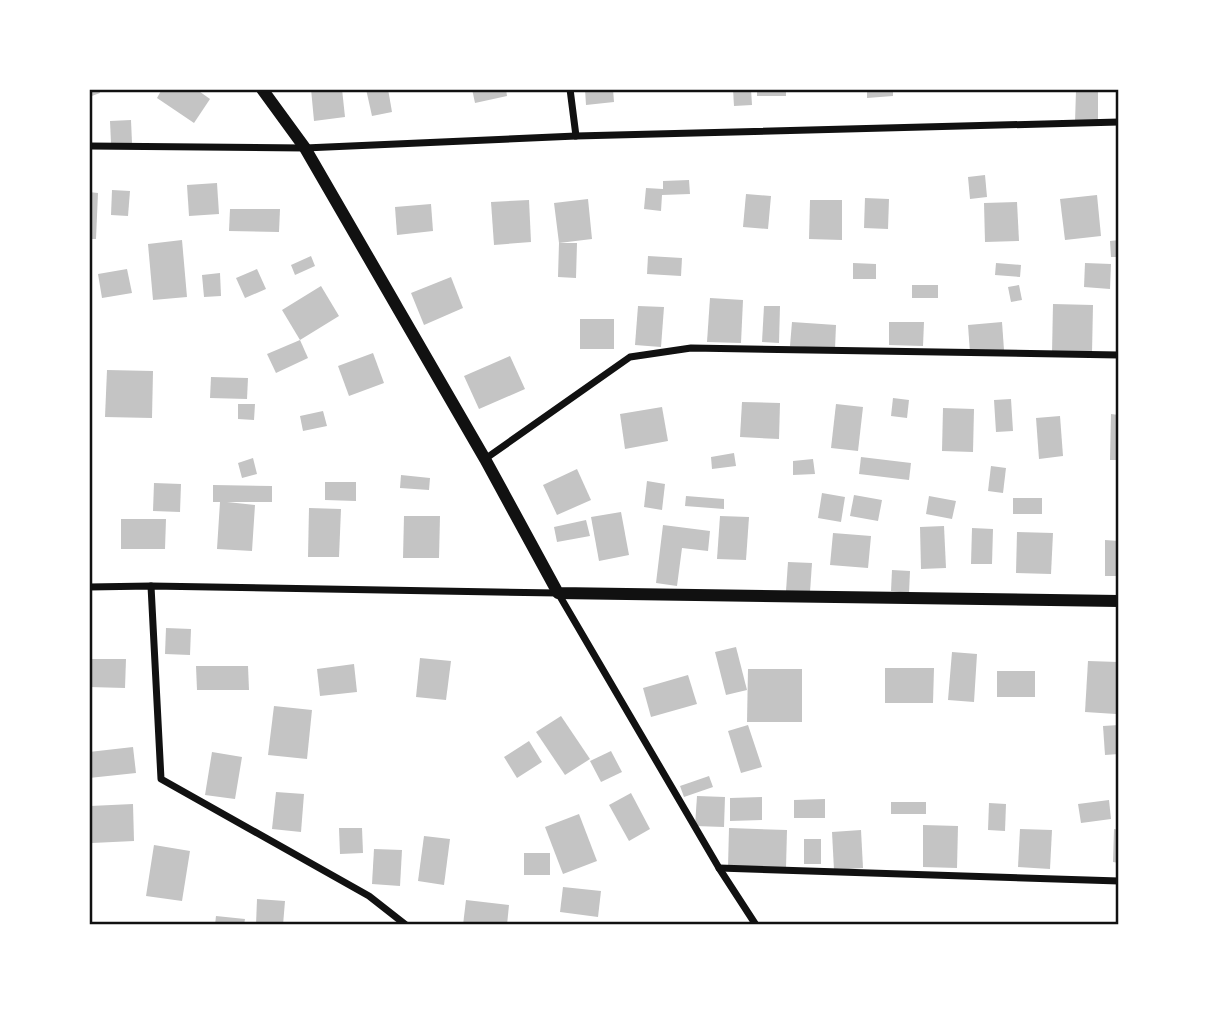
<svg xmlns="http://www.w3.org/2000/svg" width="1208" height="1014" viewBox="0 0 1208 1014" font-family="Barlow,sans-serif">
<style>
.building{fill:#c4c4c4}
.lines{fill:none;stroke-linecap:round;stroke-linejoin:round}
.minor{stroke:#111;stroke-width:7}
.tertiary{stroke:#111;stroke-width:12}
.neatline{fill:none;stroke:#111;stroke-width:2.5}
</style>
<rect width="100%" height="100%" fill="#fff"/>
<g class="building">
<path d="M89,89h10l1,4 -11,4z"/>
<path d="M162,89h34l14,10 -16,24 -37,-25z"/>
<path d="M311,89h31l3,28 -31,4z"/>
<path d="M366,89h22l4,23 -20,4z"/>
<path d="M472,89h34l1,7 -32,7z"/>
<path d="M585,89h28l1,13 -28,3z"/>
<path d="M733,89h18l1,16 -18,1z"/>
<rect x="757" y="89" width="29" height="7"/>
<path d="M867,89h26v7l-26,2z"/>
<path d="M1076,91l22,1v30h-23z"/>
<path d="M131,120l1,23h-21l-1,-22z"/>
<path d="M985,175l2,22 -17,2 -2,-22z"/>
<path d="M689,180l1,14 -28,1 -1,16 -17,-2 2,-21 17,1v-8z"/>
<path d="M217,183l2,31 -30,2 -2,-31z"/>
<path d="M112,190l18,1 -2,25 -17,-1z"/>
<path d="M89,192l9,1 -2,46h-7z"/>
<path d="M746,194l25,2 -3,33 -25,-2z"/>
<path d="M1097,195l4,41 -36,4 -5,-41z"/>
<path d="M865,198l24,1 -1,30 -24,-1z"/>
<path d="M588,199l4,40 -33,4h18l-1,35 -18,-1 1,-34 -5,-40z"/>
<path d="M529,200l2,42 -37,3 -3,-43z"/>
<path d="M810,200h32v40l-33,-1z"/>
<path d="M1017,202l2,39 -34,1 -1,-39z"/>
<path d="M431,204l2,27 -36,4 -2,-28z"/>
<path d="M230,209h50l-1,23 -50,-1z"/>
<path d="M182,240l5,57 -34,3 -5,-56z"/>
<path d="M1119,240v17h-8l-1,-16z"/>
<path d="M311,256l4,10 -20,9 -4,-10z"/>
<path d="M648,256l34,2 -1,18 -34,-2z"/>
<path d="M853,263l23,1v15h-23z"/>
<path d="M996,263l25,2 -1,12 -25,-2z"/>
<path d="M1085,263l26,1 -1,25 -26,-2z"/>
<path d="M127,269l5,24 -30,5 -4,-24z"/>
<path d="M257,269l9,20 -21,9 -9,-20z"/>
<path d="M220,273l1,23 -17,1 -2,-22z"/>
<path d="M451,277l12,31 -39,17 -13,-32z"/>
<rect x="912" y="285" width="26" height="13"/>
<path d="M1019,285l3,15 -11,2 -3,-15z"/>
<path d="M321,286l18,30 -39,24 -18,-30z"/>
<path d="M710,298l33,2 -2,43 -34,-1z"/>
<path d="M1053,304l40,1 -1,48h-40z"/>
<path d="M638,306l26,1 -3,40 -26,-2z"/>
<path d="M764,306h16l-1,37 -17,-1z"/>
<rect x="580" y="319" width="34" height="30"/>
<path d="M792,322l44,3 -1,24 -45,-3z"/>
<path d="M889,322h35l-1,24 -34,-1z"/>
<path d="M1002,322l2,28 -34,3 -2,-28z"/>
<path d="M300,340l8,18 -32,15 -9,-19z"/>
<path d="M373,353l11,30 -35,13 -11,-30z"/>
<path d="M510,356l15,33 -46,20 -15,-33z"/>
<path d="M107,370l46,1 -1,47 -47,-1z"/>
<path d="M211,377l37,1 -1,21 -37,-1z"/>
<path d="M893,398l16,2 -2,18 -16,-2z"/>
<path d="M1011,399l2,32 -17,1 -2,-32z"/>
<path d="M742,402l38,1 -1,36 -39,-2z"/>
<path d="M238,404h17l-1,16 -16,-1z"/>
<path d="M836,404l27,3 -5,44 -27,-3z"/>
<path d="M662,407l6,34 -43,8 -5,-35z"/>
<path d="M943,408l31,1 -1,43 -31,-1z"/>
<path d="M323,411l4,15 -24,5 -3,-15z"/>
<path d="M1111,414l8,1v45h-9z"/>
<path d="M1060,416l3,40 -24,3 -3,-41z"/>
<path d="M734,453l2,13 -24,3 -1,-12z"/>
<path d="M861,457l50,6 -2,17 -50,-6z"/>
<path d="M253,458l4,16 -15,4 -4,-15z"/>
<path d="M813,459l2,15 -22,1v-14z"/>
<path d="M991,466l15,2 -3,25 -15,-2z"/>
<path d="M577,469l14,31 -34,15 -14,-30z"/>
<path d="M401,475l29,3 -1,12 -29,-2z"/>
<path d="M647,481l18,3 -3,26 -18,-3z"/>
<path d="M325,482h31v19l-31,-1z"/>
<path d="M154,483l27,1 -1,28 -27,-1z"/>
<path d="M213,485l59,1v16h-45l28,3 -3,46 -35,-2 3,-47h-7z"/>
<path d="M822,493l23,4 -4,25 -23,-4z"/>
<path d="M854,495l28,5 -4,21 -28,-5z"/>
<path d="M686,496l38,3v10l-39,-3z"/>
<path d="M929,496l27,5 -4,18 -26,-5z"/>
<rect x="1013" y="498" width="29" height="16"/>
<path d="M309,508l32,1 -2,48h-31z"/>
<path d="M621,512l8,43 -30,6 -8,-44z"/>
<path d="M404,516h36l-1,42h-36z"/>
<path d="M720,516l29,1 -3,43 -29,-1z"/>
<path d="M121,519h45l-1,30h-44z"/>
<path d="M586,520l4,16 -33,6 -3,-15z"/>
<path d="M663,525l47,6 -2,20 -26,-3 -5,38 -21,-3z"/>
<path d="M944,526l2,42 -25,1 -1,-42z"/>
<path d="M972,528l21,1 -1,35h-21z"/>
<path d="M1017,532l36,1 -2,41 -35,-1z"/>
<path d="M833,533l38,3 -3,32 -38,-3z"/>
<path d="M1105,540l14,1v35h-14z"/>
<path d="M788,562l24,1 -2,29 -24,-1z"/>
<path d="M892,570l18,1 -1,22 -18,-2z"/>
<path d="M166,628l25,1 -1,26 -25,-1z"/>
<path d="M736,647l11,43 -21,5 -11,-43z"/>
<path d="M952,652l25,2 -3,48 -26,-2z"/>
<path d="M420,658l31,3 -5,39 -30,-3z"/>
<path d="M89,659h37l-1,29 -36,-1z"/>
<path d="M1088,661l30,1 -2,52 -31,-2z"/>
<path d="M354,664l3,28 -37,4 -3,-27z"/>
<path d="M196,666h52l1,24h-52z"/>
<path d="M885,668h49l-1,35h-48z"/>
<path d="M748,669h54v53h-55z"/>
<rect x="997" y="671" width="38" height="26"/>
<path d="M688,675l9,29 -46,13 -8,-29z"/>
<path d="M274,706l38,4 -5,49 -39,-4z"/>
<path d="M561,716l29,43 -25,16 -29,-43z"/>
<path d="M748,725l14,42 -21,6 -13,-42z"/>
<path d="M1119,725v29l-14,1 -2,-29z"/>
<path d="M529,741l13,21 -25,16 -13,-21z"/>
<path d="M133,747l3,26 -47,5v-26z"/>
<path d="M611,751l11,21 -21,10 -11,-21z"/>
<path d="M212,752l30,5 -7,42 -30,-4z"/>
<path d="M709,776l4,11 -29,10 -4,-11z"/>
<path d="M276,792l28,2 -3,38 -29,-3z"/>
<path d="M631,793l19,36 -21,12 -20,-36z"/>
<path d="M697,796l28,1 -1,30 -29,-1z"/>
<path d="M762,797v23l-32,1v-23z"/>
<path d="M825,799v19h-31v-18z"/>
<path d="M1109,800l2,19 -30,4 -3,-19z"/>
<rect x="891" y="802" width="35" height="12"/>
<path d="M989,803l17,1 -1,27 -17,-1z"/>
<path d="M133,804l1,37 -42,2 -2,-37z"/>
<path d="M579,814l18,47 -34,13 -18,-47z"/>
<path d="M923,825l35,1 -1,42 -34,-1z"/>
<path d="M339,828h23l1,25 -23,1z"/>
<path d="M729,828l58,2 -1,38 -58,-1z"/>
<path d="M1020,829l32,1 -2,39 -32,-2z"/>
<path d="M1114,829l5,1v33l-6,-1z"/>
<path d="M861,830l2,38 -29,2 -2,-38z"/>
<path d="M424,836l26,3 -6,46 -26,-4z"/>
<rect x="804" y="839" width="17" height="25"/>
<path d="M154,845l36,6 -8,50 -36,-5z"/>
<path d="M374,849l28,1 -2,36 -28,-2z"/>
<rect x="524" y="853" width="26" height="22"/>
<path d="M563,887l38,4 -3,26 -38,-5z"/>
<path d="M257,899l28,2 -2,24h-27z"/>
<path d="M466,900l43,5 -2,20h-44z"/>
<path d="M216,916l29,3 -1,6h-29z"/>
</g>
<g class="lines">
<g class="minor">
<path d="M570,89l6,47"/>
<path d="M89,146l216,2 271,-12 543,-14"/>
<path d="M485,459l145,-102 61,-9 428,7"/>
<path d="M151,586l10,193 208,117 37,29"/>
<path d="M89,587l62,-1 407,7 161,275 37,57"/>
<path d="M719,868l400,13"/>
</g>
<path class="tertiary" d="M262,89l43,59 180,311 73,134 561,8"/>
</g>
<rect width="1208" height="1014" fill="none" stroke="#ffffff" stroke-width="182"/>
<rect x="91" y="91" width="1026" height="832" class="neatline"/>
</svg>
